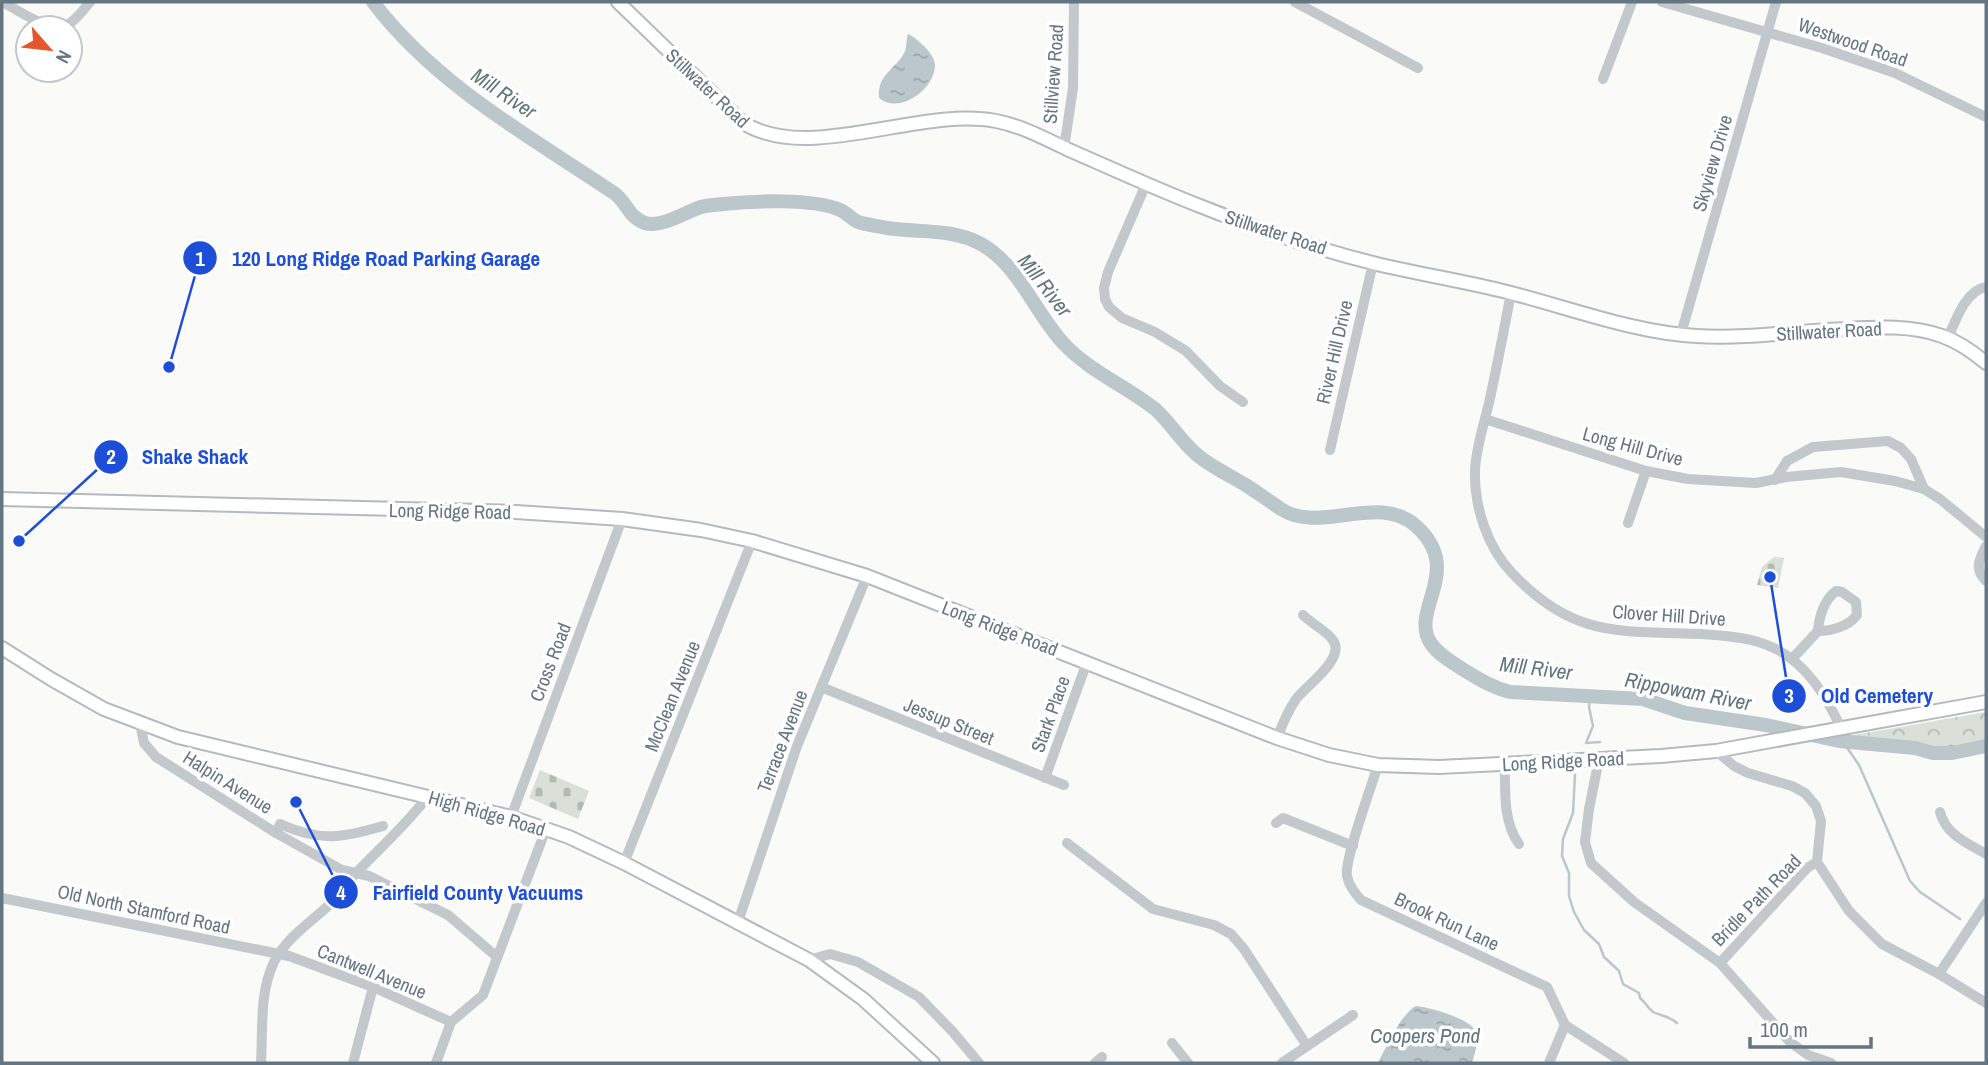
<svg xmlns="http://www.w3.org/2000/svg" width="1988" height="1065" viewBox="0 0 1988 1065" font-family="'Archivo Narrow',sans-serif">
<style>
.cemetery{fill:url(#cemetery-stones)}
.park{fill:url(#park-crowns)}
.water{fill:url(#water-ripples)}
.lines{fill:none;stroke-linecap:round;stroke-linejoin:round}
.stream{stroke:#bbc7cb;stroke-width:2.5}
.river{stroke:#bbc7cb;stroke-width:14}
.major-casing{stroke:#b5babe;stroke-width:16}
.minor{stroke:#c3c8cc;stroke-width:10}
.major{stroke:#fff;stroke-width:12}
.labels{text-anchor:middle;dominant-baseline:central;stroke-width:7;stroke-linejoin:round;paint-order:stroke}
.street-label{font-size:19px;fill:#657683;stroke:#fff}
.water-label{font-size:21px;font-style:italic;fill:#60757c;stroke:#fff}
.leader{fill:none;stroke:#1d4ed8;stroke-width:2.5}
.callout-dot{fill:#1d4ed8;stroke:#fff;stroke-width:2.5}
.mark-label{font-size:21px;text-anchor:middle;font-weight:bold;fill:#fff}
.callout-label{font-size:21px;text-anchor:middle;font-weight:bold;fill:#1d4ed8;stroke:#fff;stroke-width:7;stroke-linejoin:round;paint-order:stroke}
</style>
<defs>
<pattern id="cemetery-stones" width="16" height="16" patternUnits="userSpaceOnUse" patternTransform="scale(1.75)"><rect width="16" height="16" fill="#dadfd7"/><path d="M2 7V4a2 2 0 0 1 4 0v3zM10 15v-3a2 2 0 0 1 4 0v3z" fill="#b4b9b4"/></pattern>
<pattern id="park-crowns" width="20" height="18" patternUnits="userSpaceOnUse" patternTransform="scale(1.75)"><rect width="20" height="18" fill="#dadfd7"/><path d="M2 6a3 3 0 1 1 6 0M12 15a3 3 0 1 1 6 0" fill="none" stroke="#b4b9b4"/></pattern>
<pattern id="water-ripples" width="26" height="14" patternUnits="userSpaceOnUse" patternTransform="scale(1.75)"><rect width="26" height="14" fill="#bbc7cb"/><path d="M2 4q2-2 4 0t4 0M15 11q2-2 4 0t4 0" fill="none" stroke="#9ca6aa"/></pattern>
</defs>
<rect width="100%" height="100%" fill="#fafaf8"/>
<g class="cemetery">
<path d="M1774,557l10,1 -6,30 -21,-3 5,-18z"/>
<path d="M540,770l49,21 -11,28 -49,-21z"/>
</g>
<path class="park" d="M1986,712v38l-25,5 -104,-5 -14,-13z"/>
<g class="water">
<path d="M908,34c10,5 28,21 27,32 -1,24 -36,49 -56,32 -2,-25 18,-29 26,-47 2,-5 1,-12 3,-17z"/>
<path d="M1416,1006c13,1 51,12 58,23 6,10 1,24 -2,34h-94c8,-16 23,-49 38,-57z"/>
</g>
<g class="lines">
<g class="stream">
<path d="M1590,696l-1,11 4,19 -7,17 14,-1"/>
<path d="M1839,741l9,8 11,16 51,116 10,11 40,27"/>
<path d="M1575,774l-2,39 -10,26 -1,17 7,17v23l5,16 10,18 15,14 5,13 15,14 4,13 16,9 1,5c5,4 8,10 13,14 8,4 16,4 24,11"/>
</g>
<path class="river" d="M373,2c63,83 156,134 241,191 12,8 15,25 31,30 17,5 40,-11 56,-16 7,-2 15,-2 22,-3 29,-3 91,-6 117,6 7,3 12,9 18,12 9,3 20,4 29,6 32,5 65,0 94,16 39,22 54,70 84,101 26,27 61,41 90,64 15,13 25,31 40,44 14,13 33,21 49,31 13,8 25,17 37,25 40,26 97,-17 135,17 49,44 -6,83 14,116 7,12 23,21 34,28 15,9 29,18 46,22l133,7 42,14 81,12 73,16 76,7 18,5h19l34,-7"/>
<g class="major-casing">
<g id="major">
<path d="M618,2l124,120c65,43 177,-16 254,-1 26,5 50,18 73,29 44,19 87,39 131,56 55,22 116,43 173,57 45,11 90,18 134,29 60,15 128,41 190,44 49,3 100,-5 149,-7 32,-2 66,-4 96,7 17,6 31,16 44,27"/>
<path d="M2,499l514,13 106,7 79,11 51,11 115,35 410,162 52,17 49,10 61,2 222,-11 55,-5 270,-49"/>
<path d="M2,648l49,31 53,30 74,28 333,80 58,20 55,26 185,97 54,39 70,64"/>
</g>
</g>
<g class="minor">
<path d="M2,2c19,9 48,33 68,21 8,-5 14,-14 20,-21"/>
<path d="M1295,2l123,66"/>
<path d="M1662,2l160,46 73,25 91,44"/>
<path d="M1603,79l29,-77"/>
<path d="M1064,148l9,-60 1,-86"/>
<path d="M1146,184l-38,88 -4,16 1,11 4,8 13,11 33,14 31,19 34,35 23,16"/>
<path d="M1511,293c-7,37 -14,73 -22,110 -5,21 -13,45 -14,67 -1,36 12,77 37,103 61,65 107,58 189,61 25,2 50,3 73,14 33,16 52,48 67,80"/>
<path d="M1681,334l95,-332"/>
<path d="M1948,338c8,-18 17,-47 38,-51"/>
<path d="M1485,419l161,52 42,8 68,4 30,-6 55,-5 54,9 29,8 16,10 46,38"/>
<path d="M1330,450l43,-187"/>
<path d="M1775,480l12,-19 26,-14 75,-6 13,7 10,11 13,30"/>
<path d="M1628,523l18,-52"/>
<path d="M1986,546c-7,14 -12,23 0,35"/>
<path d="M1792,659l26,-28c14,0 31,-5 39,-16l-1,-13 -14,-10 -6,-1c-12,9 -17,26 -18,40"/>
<path d="M821,687l243,98"/>
<path d="M140,724l4,19 12,14 120,76 66,37 27,6 79,39 49,42"/>
<path d="M1277,738c5,-13 11,-27 19,-39 10,-13 52,-42 36,-60 -7,-9 -20,-15 -29,-24"/>
<path d="M1716,751l18,15 14,7 44,13 13,7 11,13 5,15 -4,41 32,49 33,33 57,30 47,29"/>
<path d="M1599,759l-10,50 -4,33 6,21 43,39 86,61 70,79 18,13 23,8"/>
<path d="M1505,764c0,26 -2,58 14,80"/>
<path d="M1378,765c-6,20 -34,95 -31,111 2,10 8,17 14,24l186,87 18,38 59,38"/>
<path d="M1045,778l42,-116"/>
<path d="M1940,812c6,23 27,31 46,42"/>
<path d="M511,817l111,-298"/>
<path d="M1276,823l7,-5 70,28"/>
<path d="M276,833l4,-9c40,18 62,14 103,2"/>
<path d="M1067,843l86,66 61,16 17,9 13,15 63,97"/>
<path d="M624,863l128,-322"/>
<path d="M2,898l287,58 84,31 78,35"/>
<path d="M738,922l59,-176 70,-170"/>
<path d="M809,960l21,-6 28,8 61,35 33,34 27,32"/>
<path d="M1720,963l87,-95 10,-6"/>
<path d="M1939,974l47,-71"/>
<path d="M1172,1043l16,20"/>
<path d="M261,1063c2,-33 -2,-70 13,-101 13,-25 36,-39 56,-58 11,-10 18,-23 28,-33 24,-25 49,-47 70,-75"/>
<path d="M353,1063l20,-76"/>
<path d="M436,1063l15,-41 32,-27 63,-166"/>
<path d="M1095,1063l7,-6"/>
<path d="M1282,1063l71,-48"/>
<path d="M1549,1063l16,-38"/>
</g>
<use href="#major" class="major"/>
</g>
<g class="labels">
<g class="street-label">
<text transform="translate(1853 42) rotate(19)">Westwood Road</text>
<text transform="translate(1053 74) rotate(-86)">Stillview Road</text>
<text transform="translate(708 88) rotate(43)">Stillwater Road</text>
<text transform="translate(1712 163) rotate(-74)">Skyview Drive</text>
<text transform="translate(1276 232) rotate(18)">Stillwater Road</text>
<text transform="translate(1829 331) rotate(-3)">Stillwater Road</text>
<text transform="translate(1334 352) rotate(-77)">River Hill Drive</text>
<text transform="translate(1633 446) rotate(15)">Long Hill Drive</text>
<text transform="translate(450 511) rotate(1)">Long Ridge Road</text>
<text transform="translate(1669 615) rotate(4)">Clover Hill Drive</text>
<text transform="translate(1000 628) rotate(21)">Long Ridge Road</text>
<text transform="translate(550 662) rotate(-69)">Cross Road</text>
<text transform="translate(672 696) rotate(-68)">McClean Avenue</text>
<text transform="translate(1050 714) rotate(-70)">Stark Place</text>
<text transform="translate(949 721) rotate(22)">Jessup Street</text>
<text transform="translate(782 741) rotate(-69)">Terrace Avenue</text>
<text transform="translate(1563 761) rotate(-3)">Long Ridge Road</text>
<text transform="translate(228 782) rotate(32)">Halpin Avenue</text>
<text transform="translate(487 813) rotate(16)">High Ridge Road</text>
<text transform="translate(1756 900) rotate(-46)">Bridle Path Road</text>
<text transform="translate(144 909) rotate(12)">Old North Stamford Road</text>
<text transform="translate(1447 921) rotate(25)">Brook Run Lane</text>
<text transform="translate(372 971) rotate(22)">Cantwell Avenue</text>
</g>
<g class="water-label">
<text transform="translate(504 93) rotate(34)">Mill River</text>
<text transform="translate(1045 285) rotate(52)">Mill River</text>
<text transform="translate(1536 668) rotate(7)">Mill River</text>
<text transform="translate(1688 691) rotate(11)">Rippowam River</text>
<text x="1425" y="1035">Coopers Pond</text>
</g>
</g>
<path class="leader" d="M169 367L200 258M19 541L111 457M1770 577L1789 696M296 802L341 892"/>
<g class="callout-dot">
<circle cx="169" cy="367" r="7"/>
<circle cx="19" cy="541" r="7"/>
<circle cx="1770" cy="577" r="7"/>
<circle cx="296" cy="802" r="7"/>
<circle cx="200" cy="258" r="18"/>
<circle cx="111" cy="457" r="18"/>
<circle cx="1789" cy="696" r="18"/>
<circle cx="341" cy="892" r="18"/>
</g>
<g class="mark-label">
<text x="200" y="266">1</text>
<text x="111" y="464">2</text>
<text x="1789" y="703">3</text>
<text x="341" y="900">4</text>
</g>
<g class="callout-label">
<text x="386" y="266">120 Long Ridge Road Parking Garage</text>
<text x="195" y="464">Shake Shack</text>
<text x="1877" y="703">Old Cemetery</text>
<text x="478" y="900">Fairfield County Vacuums</text>
</g>
<rect width="1988" height="1065" fill="none" stroke="#657683" stroke-width="7"/>
<g transform="translate(49 49) rotate(118)"><circle r="33" fill="#ffffff" stroke="#c1c8cd" stroke-width="2"/>
<path d="M0-5L12 26L0 18L-12 26Z" fill="#e4572e"/>
<text y="-10" font-size="19" font-weight="bold" text-anchor="middle" fill="#657683">N</text>
</g>
<path d="M1750 1037v10h121v-10" fill="none" stroke="#657683" stroke-width="3.5"/>
<text x="1760" y="1037" font-size="21" fill="#657683" stroke="#ffffff" stroke-width="5" paint-order="stroke">100 m</text>
</svg>
